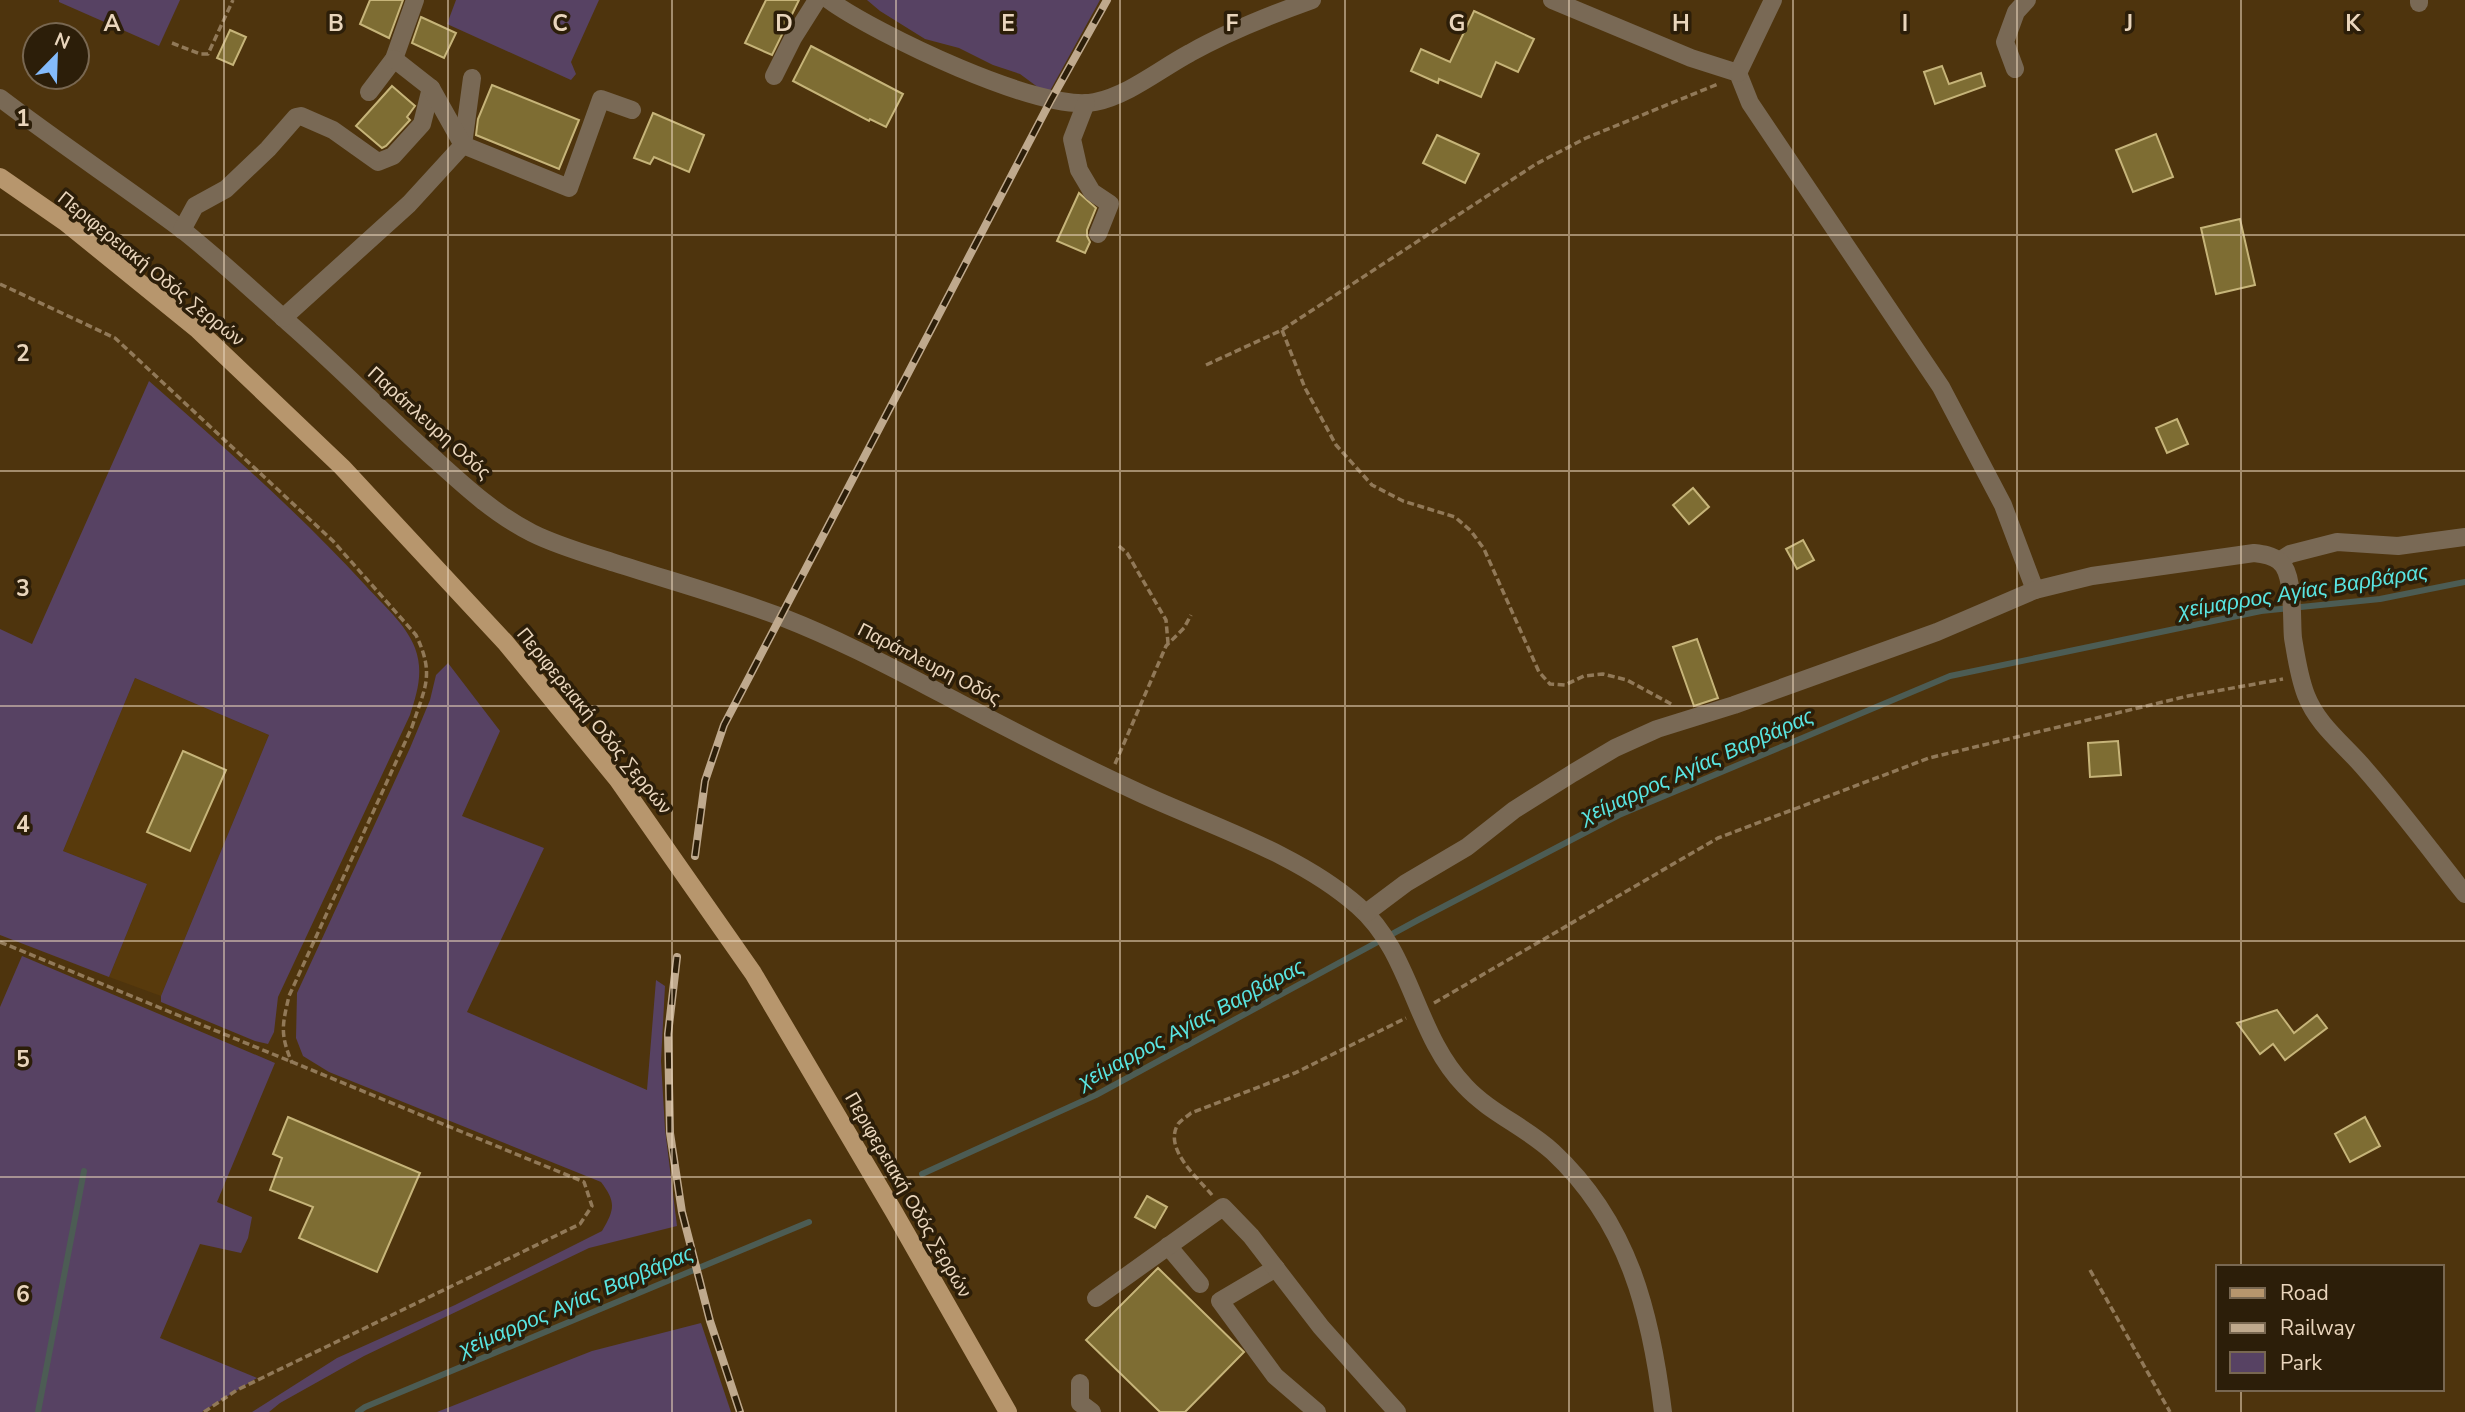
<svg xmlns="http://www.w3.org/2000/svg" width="2465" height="1412" viewBox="0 0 2465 1412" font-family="'Nunito Sans',sans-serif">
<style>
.built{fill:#583a0c}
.green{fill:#574263}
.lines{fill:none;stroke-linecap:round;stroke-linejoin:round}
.stream{stroke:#4c5c54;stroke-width:6}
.building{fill:#7e6d33;stroke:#c6b479;stroke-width:2}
.path{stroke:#917958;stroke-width:3.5;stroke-dasharray:7 3.5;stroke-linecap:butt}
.minor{stroke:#796955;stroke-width:18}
.major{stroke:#b7966d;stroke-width:18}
.rail-casing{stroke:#bfa98d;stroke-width:8}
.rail{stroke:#2c1e09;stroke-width:5;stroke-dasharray:16;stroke-linecap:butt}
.grid{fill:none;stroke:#e9d5bc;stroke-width:2;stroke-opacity:0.55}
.labels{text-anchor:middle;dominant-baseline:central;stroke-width:7;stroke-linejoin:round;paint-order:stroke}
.street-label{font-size:19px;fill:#e9d5bc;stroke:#2c1e09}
.water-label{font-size:21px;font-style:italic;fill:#59e4e1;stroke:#2c1e09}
.grid-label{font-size:23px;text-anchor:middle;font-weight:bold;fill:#e9d5bc;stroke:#2c1e09;stroke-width:7;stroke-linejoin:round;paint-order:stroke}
</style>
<rect width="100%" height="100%" fill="#4e340d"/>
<path class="built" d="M135,678l134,57 -108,261 -52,-19 38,-93 -84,-33z"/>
<g class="green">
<path d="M59,0h121l-21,46 -100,-44z"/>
<path d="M456,0h143l-28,62 5,12 -5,6 -124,-56z"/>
<path d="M867,0h233l-50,91 -11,-3 -19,-14 -27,-9 -34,-17 -34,-9 -45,-28z"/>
<path d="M149,381c75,66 150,132 217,205 16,18 40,38 49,62 9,24 2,45 -5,67l-132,282 -4,35 -6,12 -13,-3 -94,-39v-6l108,-261 -134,-57 -72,173 84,33 -38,93 -109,-42v-306l32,15z"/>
<path d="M448,663l52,68 -38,85 82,32 -77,164 180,78 9,-110 9,6 -4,75 4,68 12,97 -88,22 -225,108 -84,47 -11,9h-17l85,-54 118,-53 147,-74c13,-22 14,-29 -1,-49l-272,-110 -26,-16 -7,-18 1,-45 113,-245 20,-48 6,-25z"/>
<path d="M22,956l253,107 -58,139 35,15 -4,21 -7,15 -41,-9 -40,94 97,40 -55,34h-202v-405z"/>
<path d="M701,1323l30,89h-294l155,-61z"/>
</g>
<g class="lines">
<g class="stream">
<path d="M922,1174l174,-79 322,-175 201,-105 331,-139 311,-65 119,-12 85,-17"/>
<path d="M38,1412l46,-241"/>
<path d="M358,1412l7,-5 444,-185"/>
</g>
</g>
<g class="building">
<path d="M370,0h33l-14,38 -29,-14z"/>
<path d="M766,0h33l-27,55 -27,-12z"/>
<path d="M1474,11l60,28 -16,33 -22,-10 -15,35 -42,-18 -1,4 -27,-12 10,-22 29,13z"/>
<path d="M421,17l35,16 -12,25 -32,-15z"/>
<path d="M230,30l16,7 -13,28 -16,-7z"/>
<path d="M811,46l92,48 -17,33 -16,-8 -1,2 -76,-40z"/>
<path d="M1942,66l7,18 32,-11 4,13 -50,18 -11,-32z"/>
<path d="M492,85l87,35 -20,49 -83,-34 2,-16z"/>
<path d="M392,86l23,20 -8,11 3,3 -24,26 -4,2 -26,-22z"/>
<path d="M653,113l51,22 -15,37 -35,-15 -4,7 -16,-6z"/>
<path d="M2156,134l17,43 -40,15 -17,-42z"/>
<path d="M1437,135l42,19 -14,29 -42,-20z"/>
<path d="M1079,193l17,15 -9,22v6l3,6 -5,11 -28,-12z"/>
<path d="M2240,219l15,66 -39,9 -15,-66z"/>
<path d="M2177,419l11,25 -21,9 -11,-25z"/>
<path d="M1693,488l16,19 -20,17 -16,-19z"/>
<path d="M1803,540l11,20 -17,9 -11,-20z"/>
<path d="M1697,639l21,59 -24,8 -21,-59z"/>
<path d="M2118,741l3,34 -31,2 -2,-34z"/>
<path d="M183,751l43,19 -36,81 -43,-19z"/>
<path d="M2277,1010l17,23 23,-18 10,13 -42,32 -12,-16 -13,10 -23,-31z"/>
<path d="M288,1117l132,56 -43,99 -78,-34 14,-31 -43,-17 12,-32 -9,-4z"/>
<path d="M2365,1117l15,29 -30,16 -15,-28z"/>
<path d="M1147,1196l20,11 -12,21 -20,-11z"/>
<path d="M1158,1268l86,84 -59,60h-25l-74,-72z"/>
</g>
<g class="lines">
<g class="path">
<path d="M172,43l28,11h8l25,-54"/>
<path d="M0,284l115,54 218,203 83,94c19,40 9,52 -4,92l-123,269c-7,30 -9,38 3,67"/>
<path d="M1282,330l23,58 31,57 36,40 31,16 52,16 16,14 13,18 55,123 11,12 15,1 19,-9 19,-2 24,6 46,25"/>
<path d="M1206,365l76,-35 254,-166 50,-26 132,-54"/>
<path d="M1119,546l8,7 39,67 2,23"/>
<path d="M1115,764l51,-118 18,-18 7,-13"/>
<path d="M0,942l584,240 8,24 -12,18 -343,166 -33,22"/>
<path d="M1434,1003l284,-165 211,-80 259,-62 95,-17"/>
<path d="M1212,1195c-14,-17 -49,-46 -34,-71 3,-4 10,-8 13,-11l104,-40 111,-55"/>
<path d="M2090,1270l80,142"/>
</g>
<g class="minor">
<path d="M829,0c45,33 213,114 266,102 34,-7 65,-33 95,-49 39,-22 80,-38 122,-53"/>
<path d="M1552,0l139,58 47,15 12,30 191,284 62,118 32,85"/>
<path d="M2419,0v3"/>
<path d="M2015,69l-10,-27 11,-30 11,-12"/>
<path d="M1738,73l35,-73"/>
<path d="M774,76l19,-38 24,-38"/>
<path d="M472,78l-9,67 106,43 32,-89 31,11"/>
<path d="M369,92l25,-33 21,-59"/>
<path d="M0,98c59,45 121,86 180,130 37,29 73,63 109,95 47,41 91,86 138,129 32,29 65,61 105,81 26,13 55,21 83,30 56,18 114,34 169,55 59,23 114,53 170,82 62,33 125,65 188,94 72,33 157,60 216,112 54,47 57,129 107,180 25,27 61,41 88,66 76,71 98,161 110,260"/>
<path d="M1086,103l-14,36 7,31 13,22 18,12 -12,30"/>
<path d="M182,230l13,-24 31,-17 42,-40 28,-32 5,-1 32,14 45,32 15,-6 29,-32 9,-36"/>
<path d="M283,318l126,-114 54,-59 -32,-57 -37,-29"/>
<path d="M2279,561l11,-7 47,-12 61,4 67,-9"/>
<path d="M1366,913l40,-30 61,-36 47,-37 59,-37 42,-25 42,-19 77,-24 203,-73 98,-42 57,-14 162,-23c9,1 18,2 25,8 16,12 12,57 14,77 3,18 6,39 13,57 12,31 38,49 59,74 35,40 67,83 100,125"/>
<path d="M1168,1246l32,38"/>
<path d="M1276,1268l-56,33 55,75 42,36"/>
<path d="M1096,1298l127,-91 28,29 70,91 76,85"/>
<path d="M1080,1383v20l12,9"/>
</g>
<path class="major" d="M0,177l65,45 132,107 145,138 163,175 113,138 135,193 141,239 114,200"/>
<g class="rail-casing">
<g id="rail">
<path d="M695,856l10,-75 19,-56 327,-625 56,-100"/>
<path d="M677,957l-9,77 2,99 12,79 28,109 30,91"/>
</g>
</g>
<use href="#rail" class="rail"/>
</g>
<path class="grid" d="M224,0v1412M448,0v1412M672,0v1412M896,0v1412M1120,0v1412M1345,0v1412M1569,0v1412M1793,0v1412M2017,0v1412M2241,0v1267M0,235h2465M0,471h2465M0,706h2465M0,941h2465M0,1177h2465M2241,1389v23"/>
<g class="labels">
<g class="street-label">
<text transform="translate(151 269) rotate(39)">Περιφερειακή Οδός Σερρών</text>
<text transform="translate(429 423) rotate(42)">Παράπλευρη Οδός</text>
<text transform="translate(929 664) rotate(27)">Παράπλευρη Οδός</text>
<text transform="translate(594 721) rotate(51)">Περιφερειακή Οδός Σερρών</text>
<text transform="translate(908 1195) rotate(60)">Περιφερειακή Οδός Σερρών</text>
</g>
<g class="water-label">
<text transform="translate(2303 591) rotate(-9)">χείμαρρος Αγίας Βαρβάρας</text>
<text transform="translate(1697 766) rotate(-24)">χείμαρρος Αγίας Βαρβάρας</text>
<text transform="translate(1191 1024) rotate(-28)">χείμαρρος Αγίας Βαρβάρας</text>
<text transform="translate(576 1301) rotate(-23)">χείμαρρος Αγίας Βαρβάρας</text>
</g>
</g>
<g class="grid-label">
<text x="112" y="31">A</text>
<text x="336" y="31">B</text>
<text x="560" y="31">C</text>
<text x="784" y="31">D</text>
<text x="1008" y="31">E</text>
<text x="1232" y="31">F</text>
<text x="1457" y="31">G</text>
<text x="1681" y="31">H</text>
<text x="1905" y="31">I</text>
<text x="2129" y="31">J</text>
<text x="2353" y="31">K</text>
<text x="23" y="126">1</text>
<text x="23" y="361">2</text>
<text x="23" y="596">3</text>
<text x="23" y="832">4</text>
<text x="23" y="1067">5</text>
<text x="23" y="1302">6</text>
</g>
<rect x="2216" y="1265" width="228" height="126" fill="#2c1e09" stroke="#786751" stroke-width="2"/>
<rect x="2230" y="1288" width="35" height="10" fill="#b7966d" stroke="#786751" stroke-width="2"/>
<text x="2280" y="1300" font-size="21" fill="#e9d5bc">Road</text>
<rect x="2230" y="1323" width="35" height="10" fill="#bfa98d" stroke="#786751" stroke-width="2"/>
<text x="2280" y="1335" font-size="21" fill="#e9d5bc">Railway</text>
<rect x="2230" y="1352" width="35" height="21" fill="#574263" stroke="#786751" stroke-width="2"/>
<text x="2280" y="1370" font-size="21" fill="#e9d5bc">Park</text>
<g transform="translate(56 56) rotate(23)"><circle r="33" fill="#2c1e09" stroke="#786751" stroke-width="2"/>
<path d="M0-5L12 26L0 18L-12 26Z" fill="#84bbfb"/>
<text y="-10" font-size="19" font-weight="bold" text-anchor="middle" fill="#e9d5bc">N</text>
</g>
</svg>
